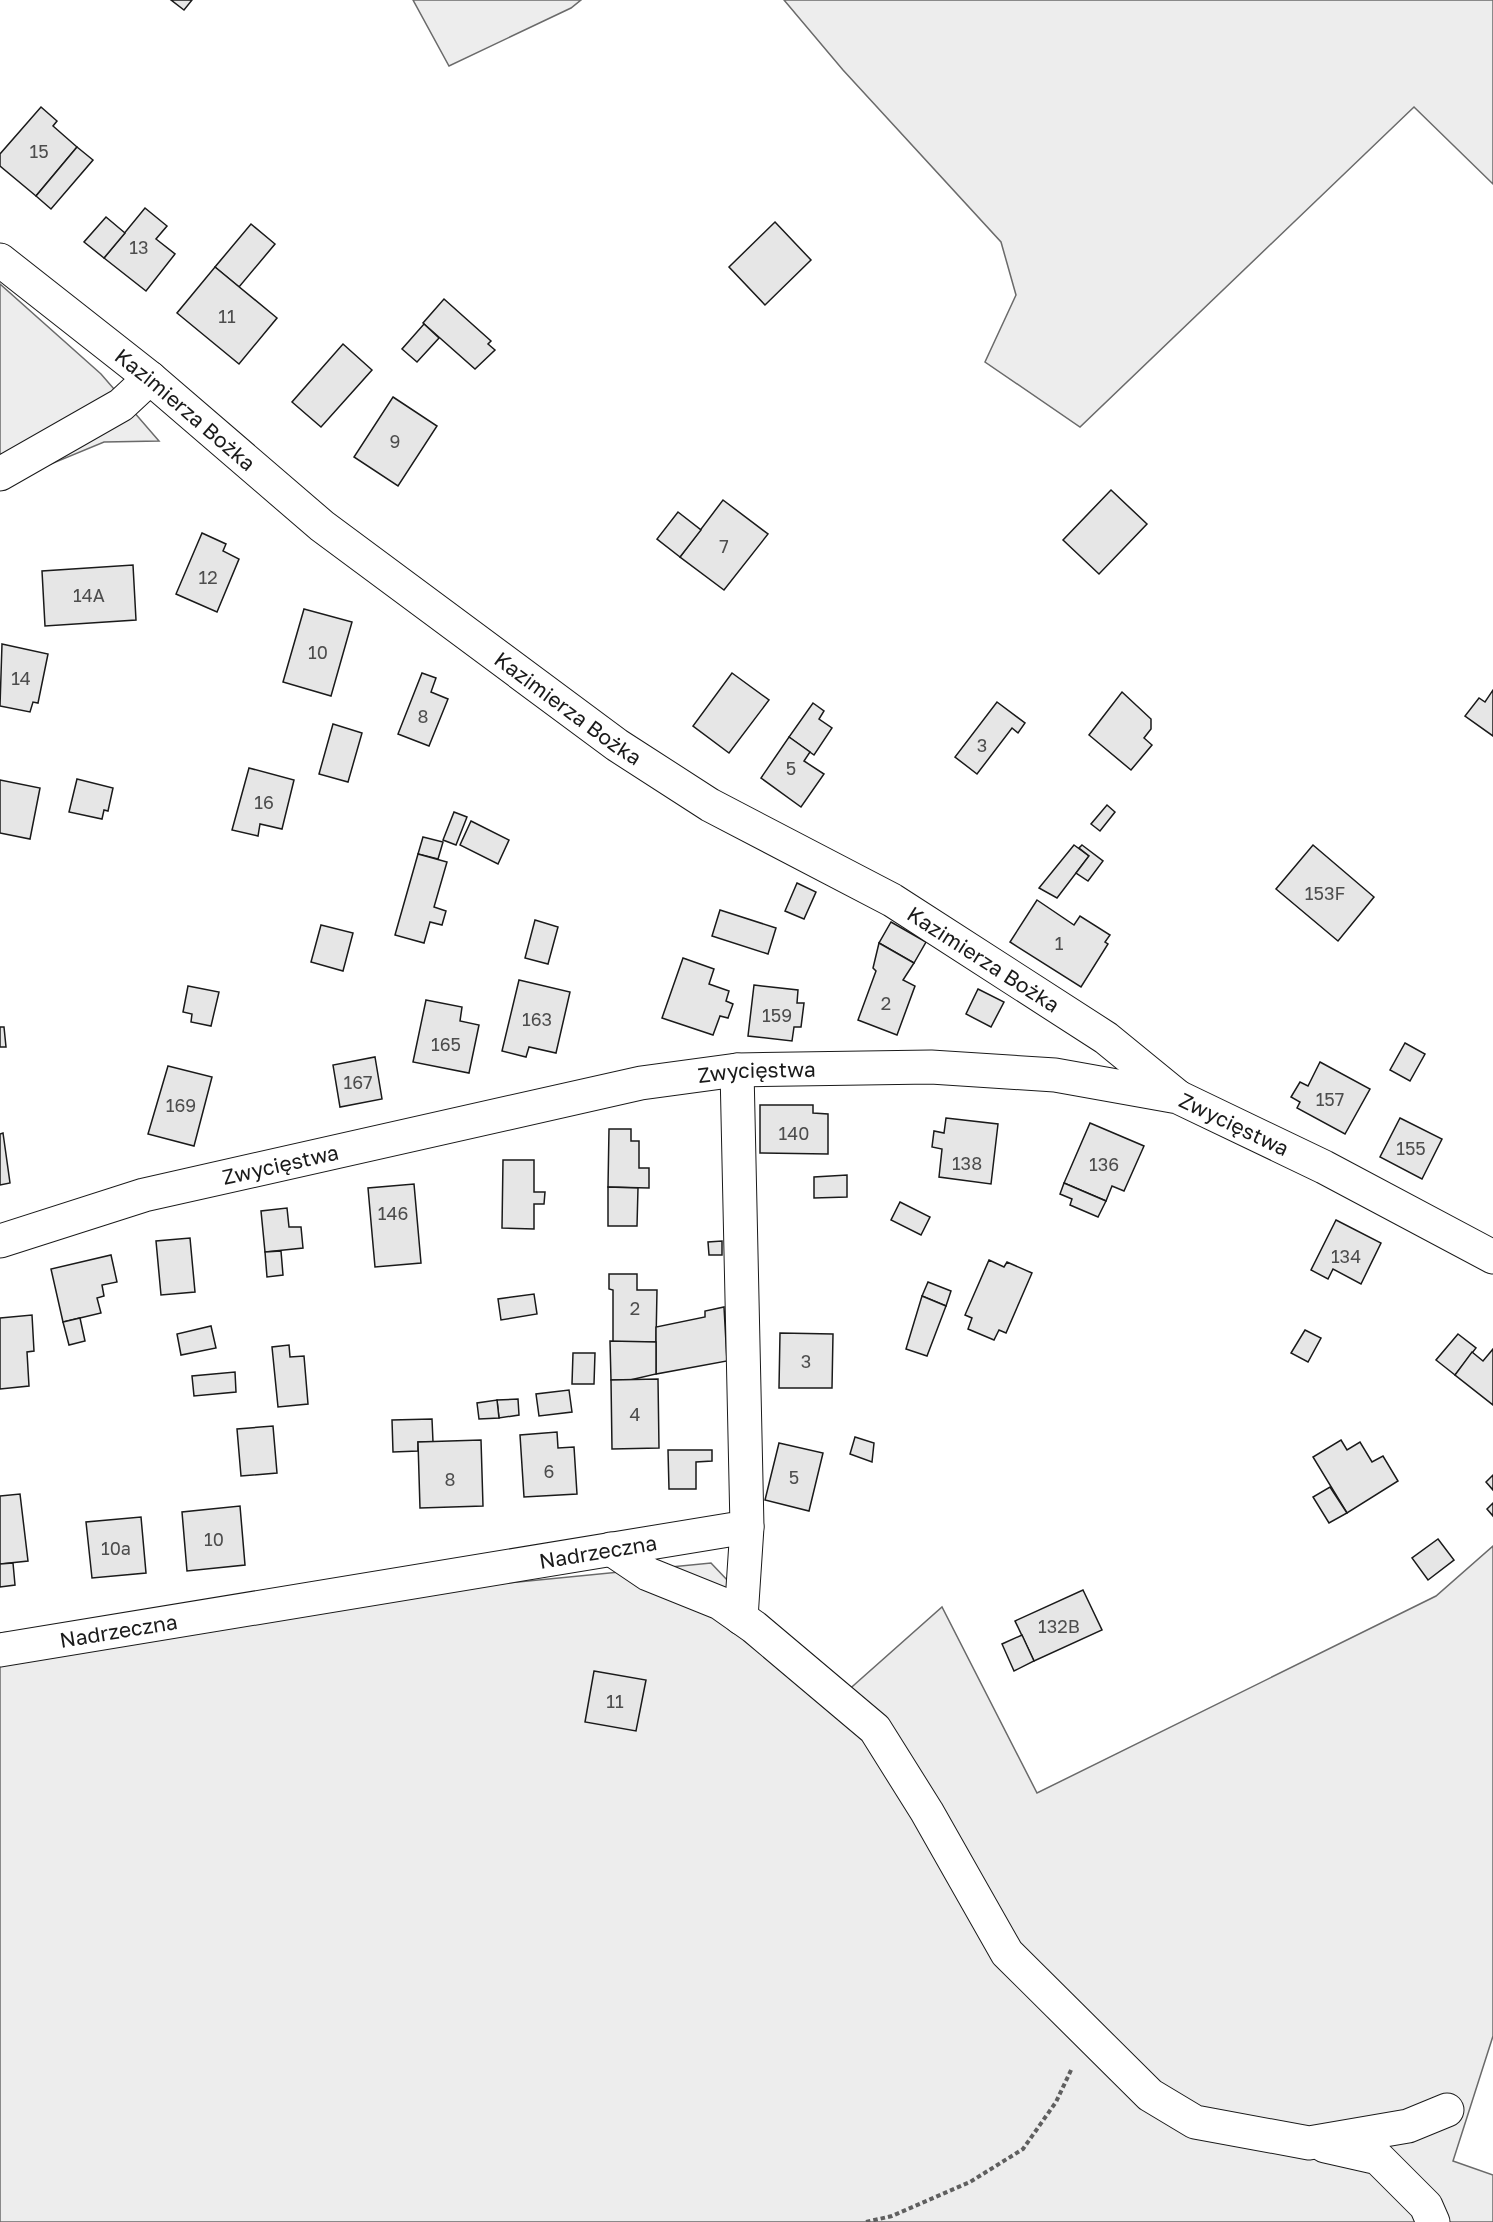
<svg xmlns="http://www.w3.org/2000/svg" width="1493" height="2222" viewBox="0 0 1493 2222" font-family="'Golos Text',sans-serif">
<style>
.built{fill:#ededed;stroke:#6a6a6a;stroke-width:1.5}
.building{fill:#e6e6e6;stroke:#1a1a1a;stroke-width:1.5}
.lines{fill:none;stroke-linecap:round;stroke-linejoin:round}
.minor-casing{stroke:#1a1a1a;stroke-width:35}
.path{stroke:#5f5f5f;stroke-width:4;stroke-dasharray:4.5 3;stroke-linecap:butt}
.minor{stroke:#fff;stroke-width:33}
.labels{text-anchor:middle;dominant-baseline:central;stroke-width:4.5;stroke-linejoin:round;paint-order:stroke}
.number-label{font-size:18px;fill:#4d4d4d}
.street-label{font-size:21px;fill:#1a1a1a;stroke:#fff}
</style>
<rect width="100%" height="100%" fill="#fff"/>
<g class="built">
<path d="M413,0h168l-10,8 -122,58z"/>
<path d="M784,0h709v184l-79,-77 -334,320 -95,-65 31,-67 -15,-53 -158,-172z"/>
<path d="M0,284l101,90 58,67 -55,1 -104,43z"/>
<path d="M1493,1546v490l-40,125 40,14v47h-1493v-589l711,-70 54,57 80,73 97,-86 95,186 399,-197z"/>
</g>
<g class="building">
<path d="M171,0h21l-8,10z"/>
<path d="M41,107l16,14 -4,5 24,21 -41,49 -36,-30v-12z"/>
<path d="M77,147l16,13 -42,49 -15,-13z"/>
<path d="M145,208l22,18 -11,13 19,15 -29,37 -42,-33z"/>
<path d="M106,217l19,16 -21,25 -20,-16z"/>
<path d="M775,222l36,38 -46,45 -36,-38z"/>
<path d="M251,224l24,20 -36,43 -24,-20z"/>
<path d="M215,267l62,51 -38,46 -62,-51z"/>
<path d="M444,299l47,42 -3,3 7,6 -20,19 -52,-46z"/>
<path d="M424,324l15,14 -22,24 -15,-13z"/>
<path d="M343,344l29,26 -51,57 -29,-25z"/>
<path d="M393,397l44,29 -39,60 -44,-29z"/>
<path d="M1111,490l36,34 -48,50 -36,-34z"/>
<path d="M723,500l45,34 -44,56 -44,-33z"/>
<path d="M678,512l23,18 -21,27 -23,-18z"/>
<path d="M202,533l24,11 -3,7 16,8 -22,53 -41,-18z"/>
<path d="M133,565l3,55 -91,6 -3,-55z"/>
<path d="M304,609l48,13 -21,74 -48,-14z"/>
<path d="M2,644l46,10 -10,49 -5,-1 -3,10 -30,-6z"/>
<path d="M422,673l14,5 -5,14 17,7 -19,47 -31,-12z"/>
<path d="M732,673l37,27 -40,53 -36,-27z"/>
<path d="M1493,690v46l-28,-20 14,-18 6,4z"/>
<path d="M1122,692l29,27v10l-7,9 8,7 -21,25 -42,-35z"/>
<path d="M997,702l28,21 -7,10 -6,-5 -35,46 -22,-17z"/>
<path d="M813,703l11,8 -5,8 13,9 -18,27 -25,-18z"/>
<path d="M333,724l29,9 -14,49 -29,-8z"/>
<path d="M789,737l21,15 -6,9 20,13 -23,33 -40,-29z"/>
<path d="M249,768l45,12 -12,49 -22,-5 -2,12 -26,-6z"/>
<path d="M77,779l36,9 -5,23 -4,-1 -2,9 -33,-7z"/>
<path d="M0,780l40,8 -10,51 -30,-6z"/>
<path d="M1107,805l8,7 -15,19 -9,-7z"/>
<path d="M454,812l13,5 -11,28 -13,-5z"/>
<path d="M471,821l38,19 -11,24 -38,-19z"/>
<path d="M423,837l20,5 -5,17 -20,-5z"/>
<path d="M1074,845l15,11 -32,42 -18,-10z"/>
<path d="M1082,845l21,16 -15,20 -12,-8 13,-17 -10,-8z"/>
<path d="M1313,845l61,52 -36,44 -62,-52z"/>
<path d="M418,854l29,8 -13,45 12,4 -4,14 -12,-3 -6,21 -29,-8z"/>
<path d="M797,883l19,9 -12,27 -19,-8z"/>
<path d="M1037,900l37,25 6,-9 30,19 -5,7 3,2 -27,43 -71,-45z"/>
<path d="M720,910l56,18 -8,26 -56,-18z"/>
<path d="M535,920l23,7 -10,37 -23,-6z"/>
<path d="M891,922l35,20 -12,21 -35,-20z"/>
<path d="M321,925l32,8 -10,38 -32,-9z"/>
<path d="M879,943l35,20 -11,17 12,6 -18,49 -39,-15 18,-49 -3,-3z"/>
<path d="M683,958l31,11 -5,15 20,7 -3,10 7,3 -5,14 -8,-2 -7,19 -51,-17z"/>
<path d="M519,980l51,12 -14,61 -27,-6 -3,10 -24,-6z"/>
<path d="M754,985l44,5 -1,13h7l-3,24h-7l-2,14 -44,-5z"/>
<path d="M188,986l31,6 -8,34 -20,-4 1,-8 -9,-2z"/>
<path d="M978,989l26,13 -13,25 -25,-13z"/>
<path d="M426,1000l36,7 -2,14 19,4 -10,48 -56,-11z"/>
<path d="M0,1027h4l2,20h-6z"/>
<path d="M1405,1043l20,11 -15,27 -20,-11z"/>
<path d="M375,1057l7,42 -42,8 -7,-42z"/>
<path d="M1320,1062l50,27 -25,45 -48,-26 3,-6 -9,-5 9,-15 8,4z"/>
<path d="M168,1066l44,11 -18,69 -46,-12z"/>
<path d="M760,1105h53v8l15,1v40l-68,-1z"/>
<path d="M946,1118l52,6 -7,60 -52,-7 3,-28 -10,-2 2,-16 10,2z"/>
<path d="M1400,1118l42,21 -20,40 -42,-22z"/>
<path d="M1090,1123l54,23 -20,45 -12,-5 -6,15 -42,-18z"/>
<path d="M609,1129h22v12h8v27h10v20l-41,-1z"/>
<path d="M3,1133l7,50 -10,2v-51z"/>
<path d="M503,1160h31v32h11l-1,12h-10v25l-32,-1z"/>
<path d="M847,1175v22l-33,1v-21z"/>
<path d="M1064,1183l42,18 -8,16 -28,-12 2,-6 -12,-5z"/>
<path d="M414,1184l7,79 -46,4 -7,-79z"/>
<path d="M608,1187l30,1 -1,38h-29z"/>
<path d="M900,1202l30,15 -9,18 -30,-15z"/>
<path d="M287,1208l2,19h12l2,21 -38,4 -4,-41z"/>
<path d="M1336,1220l45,23 -20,41 -28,-15 -5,10 -17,-9z"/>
<path d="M190,1238l5,54 -34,3 -5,-54z"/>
<path d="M722,1241v14h-13l-1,-13z"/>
<path d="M281,1251l2,24 -16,2 -2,-25z"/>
<path d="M111,1255l6,27 -15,3 2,11 -7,2 4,15 -38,9 -12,-53z"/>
<path d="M989,1260l15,7 3,-5 25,11 -26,60 -7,-3 -5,10 -26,-11 4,-11 -7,-3z"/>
<path d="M609,1274h28v16h20l-1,52h-43v-52l-4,-1z"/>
<path d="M928,1282l23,9 -5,15 -24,-10z"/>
<path d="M534,1294l3,20 -36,6 -3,-21z"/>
<path d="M922,1296l24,10 -19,50 -21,-7z"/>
<path d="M724,1307l3,54 -71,13v-47l49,-10v-6z"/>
<path d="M32,1315l2,36 -7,1 2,34 -29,3v-71z"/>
<path d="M80,1318l5,23 -16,4 -6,-23z"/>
<path d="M211,1326l5,22 -35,7 -4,-21z"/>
<path d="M1305,1330l16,8 -13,24 -17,-9z"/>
<path d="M780,1333l53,1 -1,54h-53z"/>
<path d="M1458,1334l18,14 -21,27 -19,-15z"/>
<path d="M610,1341l46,1v32l-26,6h-19z"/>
<path d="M289,1345l1,12 14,-1 4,48 -30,3 -6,-60z"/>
<path d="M1493,1349v56l-38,-30 17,-23 11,9z"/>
<path d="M573,1353h22l-1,31h-22z"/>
<path d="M235,1372l1,20 -42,4 -2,-20z"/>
<path d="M658,1379l1,69 -47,1 -1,-69z"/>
<path d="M569,1390l3,22 -33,4 -3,-22z"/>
<path d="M518,1399l1,16 -20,3 -2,-18z"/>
<path d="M497,1400l2,18 -20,1 -2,-16z"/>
<path d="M432,1419l1,23h-15v9l-25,1 -1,-32z"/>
<path d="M273,1426l4,47 -36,3 -4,-47z"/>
<path d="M557,1432l1,16 16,-1 3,47 -53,3 -4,-62z"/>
<path d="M855,1437l19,6 -2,19 -22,-8z"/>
<path d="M481,1440l2,66 -63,2 -2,-66z"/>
<path d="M1341,1440l6,10 13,-8 12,20 11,-6 15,25 -51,32 -34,-56z"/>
<path d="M779,1443l44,10 -14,58 -44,-11z"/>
<path d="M668,1450h44v11l-16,1v27h-27z"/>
<path d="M1493,1475v15l-7,-8z"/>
<path d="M1330,1487l17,26 -18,10 -16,-26z"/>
<path d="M20,1494l8,67 -28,3v-68z"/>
<path d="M1493,1503v13l-6,-7z"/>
<path d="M240,1506l5,59 -58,6 -5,-59z"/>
<path d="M141,1517l5,56 -54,5 -6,-56z"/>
<path d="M1438,1539l16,21 -26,20 -16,-22z"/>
<path d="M13,1563l2,22 -15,2v-23z"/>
<path d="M1083,1590l19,40 -68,31 -19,-40z"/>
<path d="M1022,1635l12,26 -20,10 -12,-27z"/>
<path d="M594,1671l52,9 -10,51 -51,-9z"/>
</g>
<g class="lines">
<g class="minor-casing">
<g id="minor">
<path id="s1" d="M0,260l150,118 172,148 295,219 93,60 182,95 214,138 71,58"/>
<path d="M0,474l121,-69 29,-27"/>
<path id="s2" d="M0,1241l144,-46 497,-112 96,-13 194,-3 124,8 123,22 146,70 169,90"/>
<path d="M611,1549l37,25 72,29 34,24 121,102 52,83 80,141 143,142 45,27 114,21 99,-17 39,-16"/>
<path d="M741,1618l6,-91"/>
<path id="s3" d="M0,1650l747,-123 -10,-457"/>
<path d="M1325,2146l53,12 48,48 7,16"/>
</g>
</g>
<path class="path" d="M866,2222l26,-6 78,-34 53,-33 33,-47 16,-34"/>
<use href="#minor" class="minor"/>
</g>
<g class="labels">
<g class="number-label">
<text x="39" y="151">15</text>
<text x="139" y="247">13</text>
<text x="227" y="316">11</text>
<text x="395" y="441">9</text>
<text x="724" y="546">7</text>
<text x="208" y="577">12</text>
<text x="89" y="595">14A</text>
<text x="318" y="652">10</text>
<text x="21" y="678">14</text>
<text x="423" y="716">8</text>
<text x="982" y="745">3</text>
<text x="791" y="768">5</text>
<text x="264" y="802">16</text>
<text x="1325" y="893">153F</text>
<text x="1059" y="943">1</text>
<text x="886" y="1003">2</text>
<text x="777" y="1015">159</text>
<text x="537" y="1019">163</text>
<text x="446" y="1044">165</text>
<text x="358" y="1082">167</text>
<text x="1330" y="1099">157</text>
<text x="181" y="1105">169</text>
<text x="794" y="1133">140</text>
<text x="1411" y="1148">155</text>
<text x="967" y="1163">138</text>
<text x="1104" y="1164">136</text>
<text x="393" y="1213">146</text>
<text x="1346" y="1256">134</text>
<text x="635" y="1308">2</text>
<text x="806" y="1361">3</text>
<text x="635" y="1414">4</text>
<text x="549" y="1471">6</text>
<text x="794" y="1477">5</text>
<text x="450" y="1479">8</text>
<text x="214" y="1539">10</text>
<text x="116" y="1548">10a</text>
<text x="1059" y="1626">132B</text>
<text x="615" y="1701">11</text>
</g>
<g class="street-label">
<text stroke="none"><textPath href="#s1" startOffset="238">Kazimierza Bożka</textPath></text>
<text stroke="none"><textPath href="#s1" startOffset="724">Kazimierza Bożka</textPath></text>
<text stroke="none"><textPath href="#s1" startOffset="1210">Kazimierza Bożka</textPath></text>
<text stroke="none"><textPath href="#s2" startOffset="777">Zwycięstwa</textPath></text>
<text stroke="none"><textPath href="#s2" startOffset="1263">Zwycięstwa</textPath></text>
<text stroke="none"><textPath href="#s2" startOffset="291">Zwycięstwa</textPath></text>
<text stroke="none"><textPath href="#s3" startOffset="606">Nadrzeczna</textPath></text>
<text stroke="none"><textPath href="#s3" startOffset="120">Nadrzeczna</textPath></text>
</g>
</g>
</svg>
